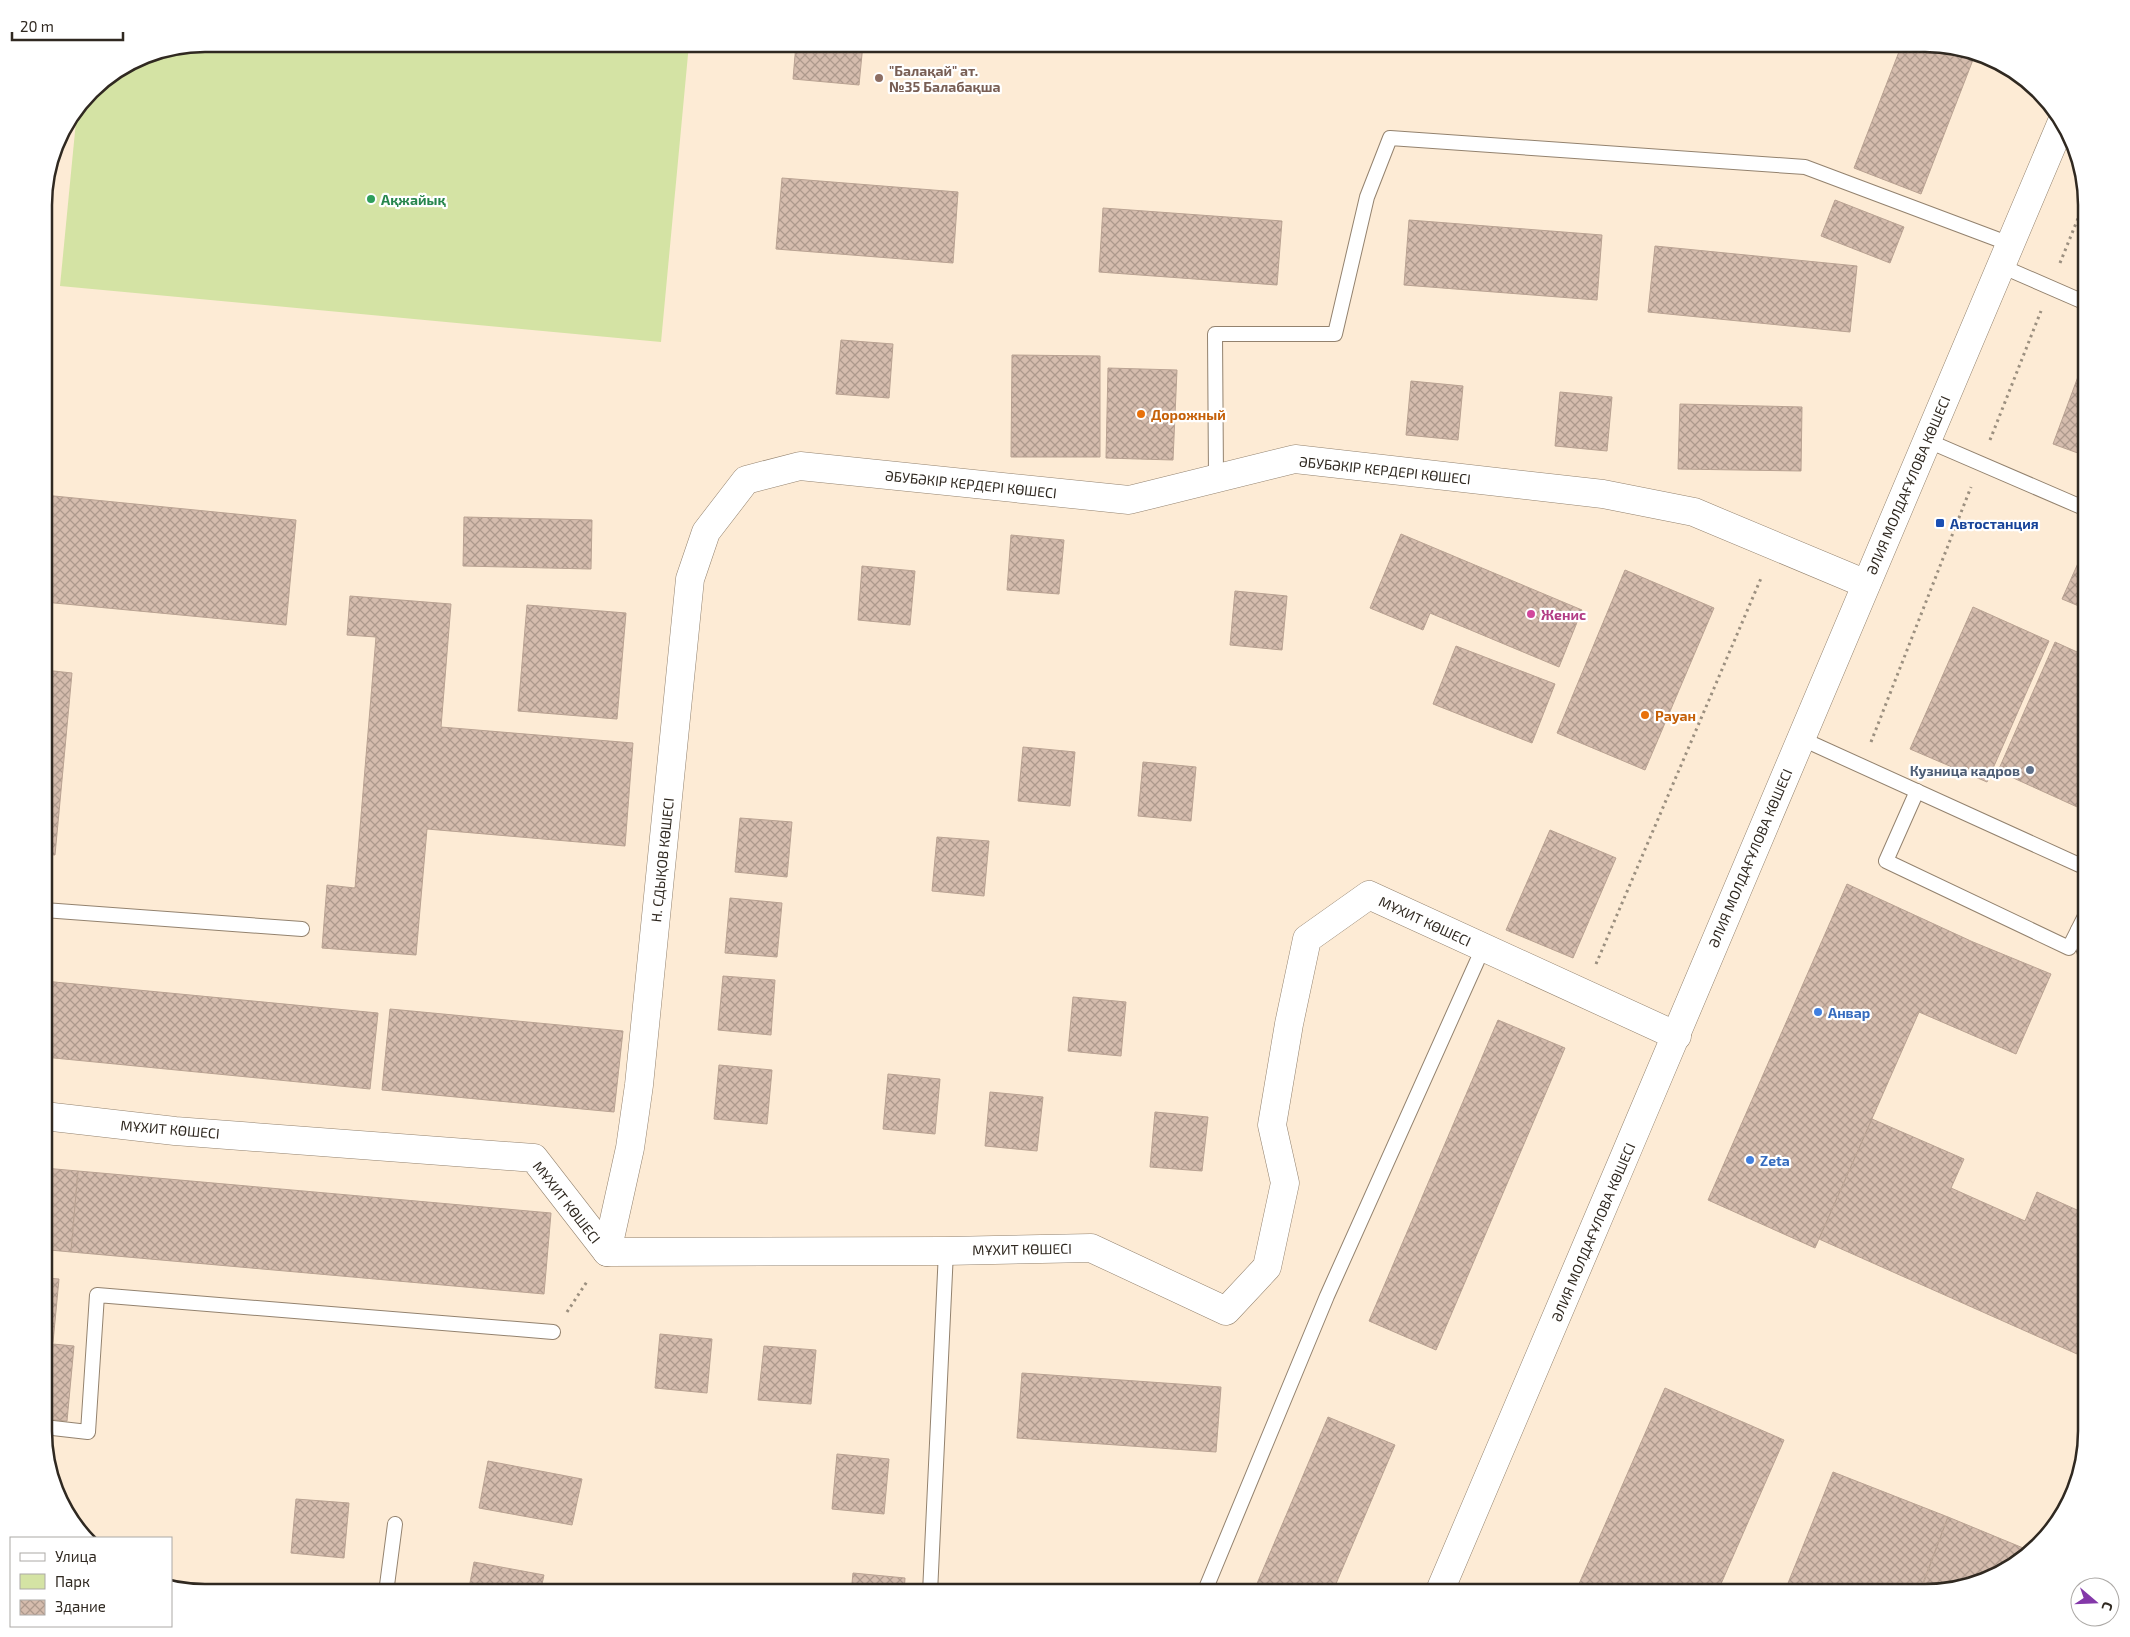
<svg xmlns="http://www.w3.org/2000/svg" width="2130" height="1637" viewBox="0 0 2130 1637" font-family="'Exo 2',sans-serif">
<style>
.green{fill:#d4e3a4}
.building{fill:url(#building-cross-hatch);stroke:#b9a292}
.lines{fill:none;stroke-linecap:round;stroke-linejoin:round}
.service-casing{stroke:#93826e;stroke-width:16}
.minor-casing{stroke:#93826e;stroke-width:29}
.secondary-casing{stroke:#93826e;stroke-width:29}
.path{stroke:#9b8f7f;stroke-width:3;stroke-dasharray:2.5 4;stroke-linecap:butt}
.service{stroke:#fff;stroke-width:14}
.minor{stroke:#fff;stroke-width:28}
.secondary{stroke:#fff;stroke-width:28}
.education-dot{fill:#8d6e63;stroke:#fff;stroke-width:2}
.leisure-dot{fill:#2e9e5b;stroke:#fff;stroke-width:2}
.food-dot{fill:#e8710a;stroke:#fff;stroke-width:2}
.transit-dot{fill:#1a4fb4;stroke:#fff;stroke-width:2}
.hotel-dot{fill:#d1479c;stroke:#fff;stroke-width:2}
.service-dot{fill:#5c6f8a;stroke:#fff;stroke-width:2}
.shop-dot{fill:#3f7fe0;stroke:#fff;stroke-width:2}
.labels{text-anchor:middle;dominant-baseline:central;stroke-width:4.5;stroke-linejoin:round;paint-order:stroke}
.education-label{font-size:14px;font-weight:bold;fill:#785e54;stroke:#fff;text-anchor:start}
.leisure-label{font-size:14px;font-weight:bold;fill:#27864d;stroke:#fff;text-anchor:start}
.food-label{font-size:14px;font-weight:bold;fill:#c56008;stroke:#fff;text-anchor:start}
.street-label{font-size:14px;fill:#302921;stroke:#fff}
.transit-label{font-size:14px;font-weight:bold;fill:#164399;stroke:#fff;text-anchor:start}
.hotel-label{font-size:14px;font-weight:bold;fill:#b23c85;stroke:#fff;text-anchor:start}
.service-label{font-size:14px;font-weight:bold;fill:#4e5e75;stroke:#fff;text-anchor:end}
.shop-label{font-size:14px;font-weight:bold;fill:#366cbe;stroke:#fff;text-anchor:start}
.rim{fill:none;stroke:#302921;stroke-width:2.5}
</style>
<defs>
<pattern id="building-cross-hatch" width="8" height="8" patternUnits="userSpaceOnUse" patternTransform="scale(1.25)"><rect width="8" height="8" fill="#d5bcad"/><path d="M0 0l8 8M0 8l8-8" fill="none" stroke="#ad998c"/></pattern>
</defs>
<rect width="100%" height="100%" fill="#fdebd5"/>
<path class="green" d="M206,44h483l-28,298 -601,-56 17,-175 14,-20 53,-35z"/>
<g class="building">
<path d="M796,44h67l-4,41 -66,-6z"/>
<path d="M1902,44h23l51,8 -55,142 -67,-26z"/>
<path d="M54,157l-6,81 -4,-1v-42z"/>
<path d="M782,178l176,14 -5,71 -177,-14z"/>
<path d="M1835,200l69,27 -14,36 -69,-27z"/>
<path d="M1103,208l179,13 -5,64 -178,-13z"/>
<path d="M1409,220l193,15 -5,65 -193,-15z"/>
<path d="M1655,246l202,20 -7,66 -202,-20z"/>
<path d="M841,340l52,4 -4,54 -53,-4z"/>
<path d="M1012,355l88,1v101h-89z"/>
<path d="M1108,368l69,2 -4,90 -67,-2z"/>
<path d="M2079,374l7,3v79l-33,-12z"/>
<path d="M1411,381l52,5 -5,54 -52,-5z"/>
<path d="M1560,392l52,5 -5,54 -52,-5z"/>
<path d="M1680,404l122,3 -1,64 -123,-2z"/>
<path d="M44,495l252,25 -10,105 -242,-23z"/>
<path d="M464,517l128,3 -1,49 -128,-3z"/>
<path d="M1401,534l181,76 -23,57 -129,-54 -7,17 -53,-22z"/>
<path d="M1011,535l53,5 -5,54 -52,-4z"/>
<path d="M2079,561l7,3v45l-24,-10z"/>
<path d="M862,566l53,5 -5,54 -52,-5z"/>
<path d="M1625,570l89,38 -69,162 -88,-37z"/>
<path d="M1235,591l52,5 -5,54 -52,-5z"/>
<path d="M350,596l101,8 -10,123 192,16 -8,103 -198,-17 -11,126 -94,-7 5,-63 28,3 21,-251 -29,-2z"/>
<path d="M527,605l99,8 -9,106 -99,-8z"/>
<path d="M1973,607l76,34 -62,141 -77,-33z"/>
<path d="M2055,642l31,14v155l-88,-40z"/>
<path d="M1456,646l99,38 -23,59 -99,-39z"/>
<path d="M44,670l28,3 -17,182 -11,-1z"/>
<path d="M1023,747l52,5 -5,54 -52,-5z"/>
<path d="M1143,762l53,5 -5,54 -53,-5z"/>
<path d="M740,818l52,4 -5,55 -52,-5z"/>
<path d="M1550,830l66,28 -43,100 -67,-28z"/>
<path d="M937,837l52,4 -5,55 -52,-5z"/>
<path d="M1847,884l126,58 78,32 -35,80 -97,-42 -104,236 -107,-48z"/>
<path d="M730,898l52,5 -5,54 -52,-4z"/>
<path d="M723,976l52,4 -4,55 -53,-5z"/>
<path d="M44,981l334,32 -8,76 -326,-32z"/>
<path d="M1073,997l53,5 -5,54 -53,-5z"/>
<path d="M390,1009l233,22 -9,81 -232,-22z"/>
<path d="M1498,1020l67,28 -129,302 -67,-29z"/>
<path d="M719,1065l53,5 -5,54 -53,-5z"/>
<path d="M888,1074l52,5 -5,55 -52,-5z"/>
<path d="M990,1092l53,5 -6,54 -52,-5z"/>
<path d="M1155,1112l53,5 -6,54 -52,-4z"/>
<path d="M1872,1119l92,40 -13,29 74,33 12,-29 49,22v144l-267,-119z"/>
<path d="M44,1168l34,3 -7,81 -21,-2 -3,28 12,1 -9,95h-6z"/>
<path d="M78,1171l473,42 -7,81 -473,-42z"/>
<path d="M660,1334l52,5 -5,54 -52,-5z"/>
<path d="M53,1344l21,2 -7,75 -23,-2v-45h6z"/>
<path d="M764,1346l52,4 -5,54 -53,-4z"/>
<path d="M1022,1373l199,14 -5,65 -199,-14z"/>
<path d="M1665,1388l119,52 -67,153h-142z"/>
<path d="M1328,1417l67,28 -63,148h-79z"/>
<path d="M837,1454l52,5 -5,55 -52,-5z"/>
<path d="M488,1461l94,18 -10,46 -93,-17z"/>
<path d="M1833,1472l115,45 -29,76h-135z"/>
<path d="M296,1499l53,4 -5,55 -53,-5z"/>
<path d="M1948,1517l80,33 -32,27 -76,16z"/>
<path d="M474,1562l70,13 -4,18h-72z"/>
<path d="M853,1573l52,5 -1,15h-53z"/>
</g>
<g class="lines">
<g class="service-casing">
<g id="service">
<path d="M2001,266l85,37"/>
<path d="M1926,440l160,69"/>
<path d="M1216,478l-1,-144h120l32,-137 23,-59 415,29 205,77"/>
<path d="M1800,738l286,130"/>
<path d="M1917,791l-31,70 183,87 17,-34"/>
<path d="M44,910l258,19"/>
<path d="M2078,930l8,27"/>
<path d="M44,1427l44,5 9,-137 456,37"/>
<path d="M386,1593l9,-69"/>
<path d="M930,1593l16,-342"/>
<path d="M1204,1593l123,-297 156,-348"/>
</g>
</g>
<g class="minor-casing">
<g id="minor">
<path d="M44,1116l131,15 359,27 73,94 339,-1 145,-3 135,63 41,-44 18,-84 -13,-58 17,-101 18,-85 62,-44 308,141"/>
<path d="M607,1252l23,-104 9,-63 51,-506 16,-47 40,-52 54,-14 329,34 166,-41 308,35 91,18 172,72"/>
</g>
</g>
<g class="secondary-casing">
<path id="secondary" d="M1439,1593c209,-489 414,-980 622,-1469"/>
</g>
<g class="path">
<path d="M2060,263l25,-62"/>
<path d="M1990,440l51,-129"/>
<path d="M1871,742l100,-255"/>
<path d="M1596,964l166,-388"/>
<path d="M567,1312l21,-32"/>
</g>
<use href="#service" class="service"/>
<use href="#minor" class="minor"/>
<use href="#secondary" class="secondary"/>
</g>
<circle class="education-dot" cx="879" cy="78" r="5"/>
<circle class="leisure-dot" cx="371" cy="199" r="5"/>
<g class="food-dot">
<circle cx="1141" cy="414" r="5"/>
<circle cx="1645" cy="715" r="5"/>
</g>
<rect class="transit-dot" x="1935" y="518" width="10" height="10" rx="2.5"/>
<circle class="hotel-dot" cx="1531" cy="614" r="5"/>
<circle class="service-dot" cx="2030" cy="770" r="5"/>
<g class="shop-dot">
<circle cx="1818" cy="1012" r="5"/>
<circle cx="1750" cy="1160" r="5"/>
</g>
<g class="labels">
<g class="education-label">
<text x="889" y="70">"Балақай" ат.<tspan x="889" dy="16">№35 Балабақша</tspan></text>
</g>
<g class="leisure-label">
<text x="381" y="199">Ақжайық</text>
</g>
<g class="food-label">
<text x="1151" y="414">Дорожный</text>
<text x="1655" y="715">Рауан</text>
</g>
<g class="street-label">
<text transform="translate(1385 470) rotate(6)">ӘБУБӘКІР КЕРДЕРІ КӨШЕСІ</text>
<text transform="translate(971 484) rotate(6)">ӘБУБӘКІР КЕРДЕРІ КӨШЕСІ</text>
<text transform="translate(1908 485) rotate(-67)">ӘЛИЯ МОЛДАҒҰЛОВА КӨШЕСІ</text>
<text transform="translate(1750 858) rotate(-67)">ӘЛИЯ МОЛДАҒҰЛОВА КӨШЕСІ</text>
<text transform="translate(662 860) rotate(-84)">Н. СДЫҚОВ КӨШЕСІ</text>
<text transform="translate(1425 921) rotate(25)">МҰХИТ КӨШЕСІ</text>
<text transform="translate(170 1129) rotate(5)">МҰХИТ КӨШЕСІ</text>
<text transform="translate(567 1202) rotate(52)">МҰХИТ КӨШЕСІ</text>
<text transform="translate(1593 1232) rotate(-67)">ӘЛИЯ МОЛДАҒҰЛОВА КӨШЕСІ</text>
<text transform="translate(1022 1249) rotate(-1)">МҰХИТ КӨШЕСІ</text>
</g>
<g class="transit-label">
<text x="1950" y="523">Автостанция</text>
</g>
<g class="hotel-label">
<text x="1541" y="614">Женис</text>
</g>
<g class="service-label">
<text x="2020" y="770">Кузница кадров</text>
</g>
<g class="shop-label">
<text x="1828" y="1012">Анвар</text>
<text x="1760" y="1160">Zeta</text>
</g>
</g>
<path d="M0 0H2130V1637H0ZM205 52H1925A153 153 0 0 1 2078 205V1431A153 153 0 0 1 1925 1584H205A153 153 0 0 1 52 1431V205A153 153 0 0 1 205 52Z" fill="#fff" fill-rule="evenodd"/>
<path class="rim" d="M205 52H1925A153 153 0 0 1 2078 205V1431A153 153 0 0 1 1925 1584H205A153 153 0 0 1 52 1431V205A153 153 0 0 1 205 52Z"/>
<rect x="10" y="1537" width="162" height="90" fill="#ffffff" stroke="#aca9a6"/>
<rect x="20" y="1553" width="25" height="8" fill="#ffffff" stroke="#aca9a6"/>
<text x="55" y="1562" font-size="15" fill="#302921">Улица</text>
<rect x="20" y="1574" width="25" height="15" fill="#d4e3a4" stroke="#aca9a6"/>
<text x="55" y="1587" font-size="15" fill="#302921">Парк</text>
<rect x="20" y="1600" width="25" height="15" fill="url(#building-cross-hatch)" stroke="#aca9a6"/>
<text x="55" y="1612" font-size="15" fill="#302921">Здание</text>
<g transform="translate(2095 1602) rotate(109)"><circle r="24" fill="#ffffff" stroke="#aca9a6"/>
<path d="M0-4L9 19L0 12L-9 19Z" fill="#8438a9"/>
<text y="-8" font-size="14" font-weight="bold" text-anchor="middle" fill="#302921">С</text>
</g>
<path d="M12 32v8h111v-8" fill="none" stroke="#302921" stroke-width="2.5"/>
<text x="20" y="32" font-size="15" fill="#302921" stroke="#ffffff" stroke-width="4" paint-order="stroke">20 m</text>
</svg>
